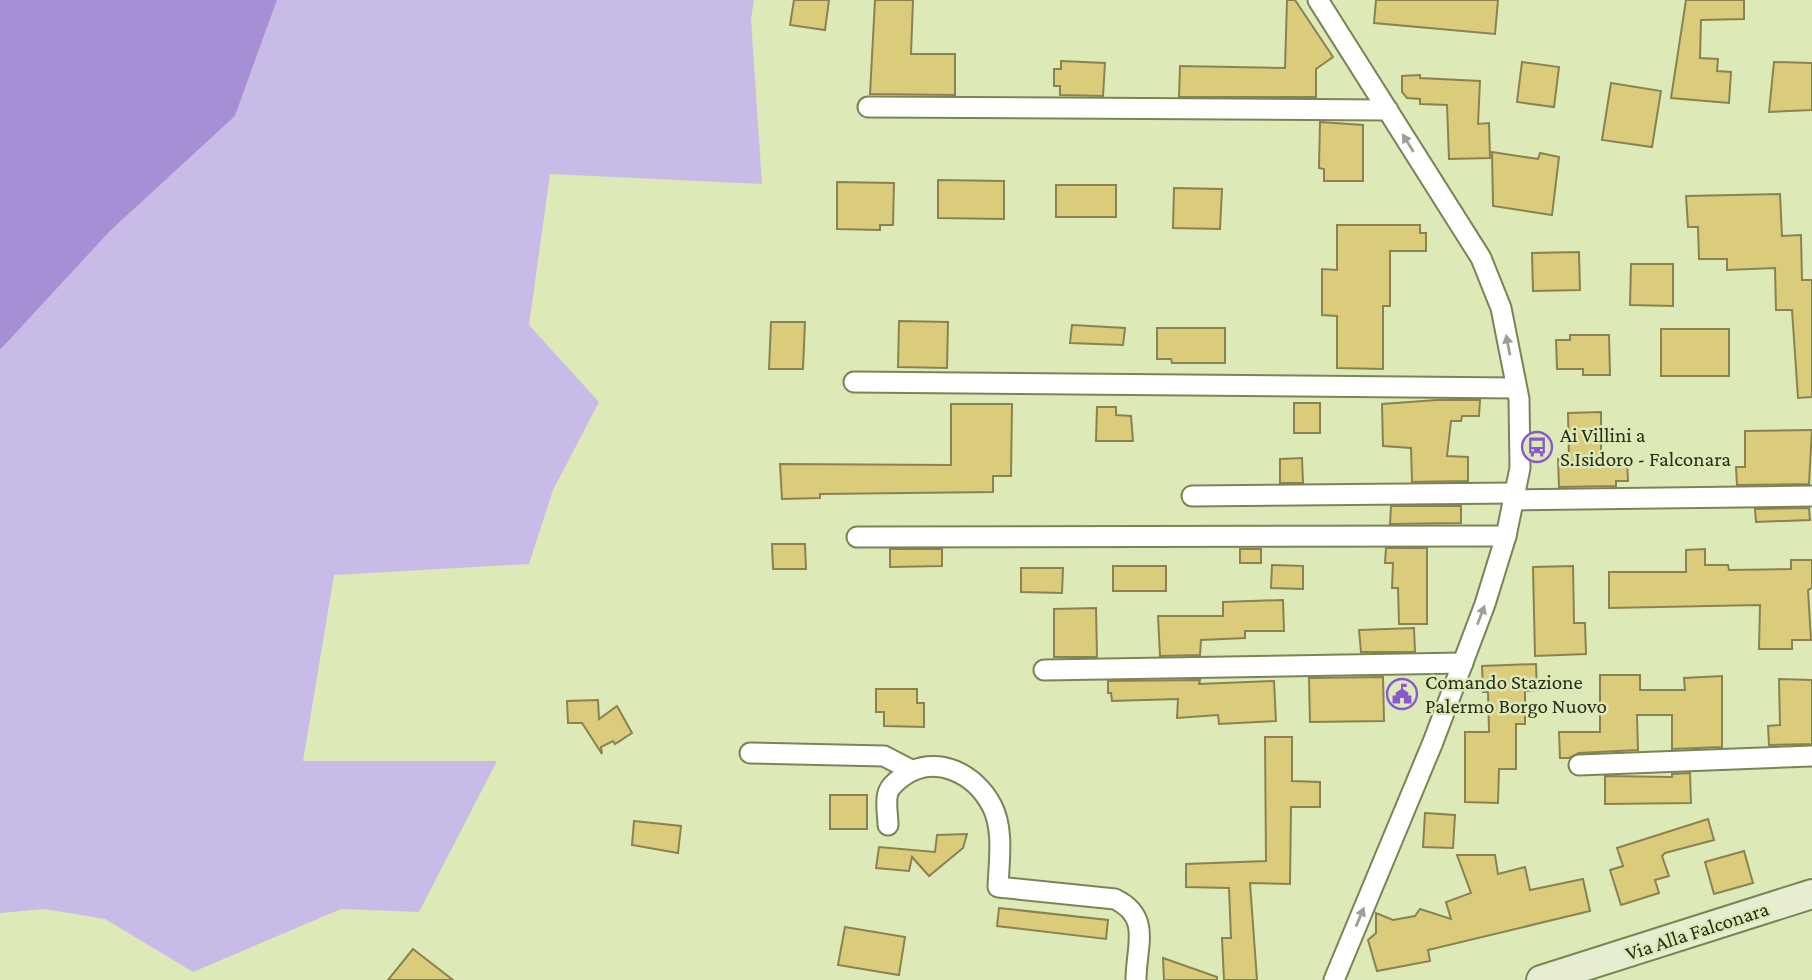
<svg xmlns="http://www.w3.org/2000/svg" width="1812" height="980" viewBox="0 0 1812 980" font-family="'Crimson Pro',serif">
<style>
.green{fill:#c9bbe7}
.forest{fill:#a78fd5}
.building{fill:#dacc7b;stroke:#8a8251;stroke-width:2}
.lines{fill:none;stroke-linecap:round;stroke-linejoin:round}
.street-casing{stroke:#7a8556;stroke-width:23}
.secondary-casing{stroke:#7a8556;stroke-width:32}
.street{stroke:#fff;stroke-width:19}
.secondary{stroke:#e7edd1;stroke-width:28}
.oneway{fill:#9ea098}
.labels{text-anchor:middle;dominant-baseline:central;stroke-width:5;stroke-linejoin:round;paint-order:stroke}
.poi-label{font-size:21px;fill:#282c19;stroke:#ddeab7;text-anchor:start}
.street-label{font-size:21px;fill:#282c19;stroke:#ddeab7}
</style>
<rect width="100%" height="100%" fill="#ddeab7"/>
<path class="green" d="M277,0h477l-3,19 11,165 -212,-10 -21,151 70,77 -46,88 -24,74 -195,11 -31,186h194l-78,151 -78,-3 -148,63 -88,-53 -60,-10 -45,4v-563l110,-119 125,-115z"/>
<path class="forest" d="M0,0h277l-42,116 -125,115 -110,119z"/>
<g class="building">
<path d="M794,0h35l-4,30 -35,-5z"/>
<path d="M875,0h38l-2,54h44v41l-85,-1z"/>
<path d="M1287,0h8l38,57 -17,12v28h-137l1,-31 105,2z"/>
<path d="M1376,0h122l-3,34 -121,-11z"/>
<path d="M1686,0h58v19l-43,1 -1,38 18,1 -1,12 14,1 -2,31 -58,-5z"/>
<path d="M1061,61l44,2 -2,33 -43,-1v-9h-6v-17h7z"/>
<path d="M1522,62l37,5 -5,40 -37,-5z"/>
<path d="M1774,62l38,1v47l-43,2z"/>
<path d="M1420,75v3l60,3 -2,43 11,-1 1,35 -41,1 -2,-54 -27,-1v-5l-13,-1 -5,-6v-16z"/>
<path d="M1611,83l50,8 -9,56 -50,-7z"/>
<path d="M1320,122l43,3v56h-39v-12l-5,-1z"/>
<path d="M1492,152l46,7 2,-6 19,4 -7,58 -59,-9z"/>
<path d="M938,180l66,1v38l-66,-1z"/>
<path d="M837,182l57,1 -1,42h-13v5l-43,-1z"/>
<rect x="1056" y="185" width="60" height="32"/>
<path d="M1174,188l48,1 -2,40 -47,-1z"/>
<path d="M1780,194l2,42 19,-1 1,45h10v117l-14,1 -6,-88h-16l-1,-42 -48,2v-11h-28l-1,-32h-10l-2,-31z"/>
<path d="M1337,225h83v8h6v18h-36v55h-7v63l-46,-1v-52l-15,-1v-46l15,1z"/>
<path d="M1579,252l1,38 -47,1 -1,-38z"/>
<path d="M1631,264h42v42l-43,-1z"/>
<path d="M899,321l49,1 -1,46 -49,-1z"/>
<path d="M771,322h34l-2,47h-34z"/>
<path d="M1072,325l53,3 -2,17 -53,-2z"/>
<path d="M1157,328h68v35h-53l-1,-4h-14z"/>
<rect x="1661" y="329" width="68" height="47"/>
<path d="M1570,335h39l1,40h-27v-6h-26l-1,-29h14z"/>
<path d="M1437,400h43l-1,16h-17l-1,5h-10l-4,35 21,1v24l-56,1 -1,-34 -28,-2 -1,-42z"/>
<rect x="1294" y="403" width="26" height="30"/>
<path d="M951,404h61l-1,72h-18v16l-173,2v4l-38,1 -2,-35 171,1z"/>
<path d="M1097,407h19v8l15,1 2,25h-37z"/>
<path d="M1601,412v47l26,-1 1,23h-12v5l-57,1 -1,-28h11l-1,-46z"/>
<path d="M1812,430l-3,54 -72,1 -1,-18h9v-36z"/>
<path d="M1302,458l1,25h-23v-24z"/>
<path d="M1391,506h70v17l-71,1z"/>
<path d="M1809,508l1,12 -54,2 -1,-13z"/>
<path d="M772,544h33l1,25h-33z"/>
<path d="M1386,548h41v76h-28l-1,-36h-6l1,-25h-8z"/>
<path d="M890,549h52v17l-52,1z"/>
<rect x="1240" y="549" width="21" height="14"/>
<path d="M1705,549v16h23l1,5 62,-1v-9h21v28l-4,2 3,50h-19v9h-33l1,-44 -151,3v-36h77v-22z"/>
<path d="M1272,565l31,1v23l-32,-1z"/>
<rect x="1113" y="566" width="53" height="25"/>
<path d="M1573,566l1,57h11l1,31 -51,2 -2,-89z"/>
<path d="M1021,568h42l-1,25 -41,-1z"/>
<path d="M1283,600l1,31h-39v7l-44,2 -1,15 -40,1 -2,-40h65v-14z"/>
<path d="M1096,608l1,49h-43v-48z"/>
<path d="M1414,628l1,24h-54l-2,-22z"/>
<path d="M1536,664l1,26 -12,1v33h-9v45h-17l-1,34 -33,-1v-70h24l-1,-40h-5l-1,-26z"/>
<path d="M1600,675h40v15h45l-1,-12 38,-2v71l-50,2v-34h-35l1,35 -59,3 -10,5h-9l-1,-26h41z"/>
<path d="M1383,677l1,44 -74,1 -1,-44z"/>
<path d="M1779,679l33,1v64l-43,1 -1,-19 12,-1z"/>
<path d="M1200,680l-1,4 75,-3 2,40 -57,3 -1,-9 -41,3 1,-19 -66,2 -1,-8h-3v-12z"/>
<path d="M876,689h41v14h7v24l-40,-1v-14h-8z"/>
<path d="M598,700l1,19 18,-13 15,27 -17,11 -2,-3 -12,6 1,7 -20,-31h-14l-1,-22z"/>
<path d="M1265,737h27v44l28,1v25h-29l-1,77 -40,-1 7,97h-33l-2,-42h9l-2,-50 -43,-1v-23l80,-3z"/>
<path d="M1690,773l1,30 -86,1v-28l67,1v-3z"/>
<rect x="830" y="795" width="37" height="34"/>
<path d="M1425,813l30,2 -2,33 -30,-1z"/>
<path d="M1708,819l6,21 -49,13 -3,3 7,20 -14,4 4,13 -38,12 -11,-35 13,-4 -6,-18z"/>
<path d="M634,821l47,5 -3,27 -46,-8z"/>
<path d="M967,834l-4,14 -34,28 -17,-19 -3,14 -33,-3 3,-21 56,5 2,-17z"/>
<path d="M1744,851l9,32 -39,11 -9,-32z"/>
<path d="M1457,855h38l3,19 27,-7 5,23 53,-11 7,32 -162,39 2,11 -53,10 -9,-31 8,-7v-20l17,7 22,-4 5,-7 31,10 -5,-17 25,-9z"/>
<path d="M999,908l109,12 -2,19 -109,-13z"/>
<path d="M845,927l60,10 -6,38 -61,-10z"/>
<path d="M413,949l40,31h-65z"/>
<path d="M1163,958l54,19v3h-53z"/>
</g>
<g class="lines">
<g class="street-casing">
<g id="street">
<path d="M1318,0l163,258 20,50 18,91 1,69 -14,68 -21,68 -52,138 -99,238"/>
<path d="M868,107l520,3"/>
<path d="M854,382l662,6"/>
<path d="M1192,496l323,-3"/>
<path d="M1513,500l299,-4"/>
<path d="M857,537l649,-1"/>
<path d="M1044,670l419,-7"/>
<path d="M750,753l134,3 27,14"/>
<path d="M1579,765l233,-9"/>
<path d="M888,825c0,-9 -3,-24 0,-32 2,-7 9,-12 14,-16 33,-24 73,-4 90,29 12,23 7,55 6,81l117,12c37,18 21,47 21,81"/>
</g>
</g>
<g class="secondary-casing">
<path id="secondary" d="M1541,980l271,-86"/>
</g>
<use href="#street" class="street"/>
<use href="#secondary" class="secondary"/>
</g>
<defs><path id="oneway-solid" d="M-6-.8H1V-3.2L6.5 0L1 3.2V.8H-6Z" transform="scale(1.75)"/></defs>
<g class="oneway">
<use href="#oneway-solid" transform="translate(1408 143) rotate(-122)"/>
<use href="#oneway-solid" transform="translate(1508 345) rotate(-101)"/>
<use href="#oneway-solid" transform="translate(1481 615) rotate(-69)"/>
<use href="#oneway-solid" transform="translate(1360 917) rotate(-67)"/>
</g>
<defs>
<g id="bus-ring" transform="scale(1.575)"><circle r="9.5" fill="#ddeab7" stroke="#8958d1" stroke-width="1.5"/><path d="M-5-6H5V4H4V6H2V4H-2V6H-4V4H-5ZM-3.5-4V0h7V-4ZM-3.5 1.2v1.5H-2V1.2ZM2 1.2v1.5H3.5V1.2Z" fill="#8958d1"/></g>
<g id="civic-ring" transform="scale(1.575)"><circle r="9.5" fill="#ddeab7" stroke="#8958d1" stroke-width="1.5"/><path d="M-.6-6.5H3V-4.5H.6V-3L4-1V1h2V6H-6V1h2V-1L-.6-3ZM-1.2 2.5V6h2.4V2.5Z" fill="#8958d1"/></g>
</defs>
<g fill-rule="evenodd">
<use href="#bus-ring" x="1537" y="447"/>
<use href="#civic-ring" x="1402" y="694"/>
</g>
<g class="labels">
<g class="poi-label">
<text x="1560" y="435">Ai Villini a<tspan x="1560" dy="24">S.Isidoro - Falconara</tspan></text>
<text x="1425" y="682">Comando Stazione<tspan x="1425" dy="24">Palermo Borgo Nuovo</tspan></text>
</g>
<g class="street-label">
<text transform="translate(1697 931) rotate(-18)">Via Alla Falconara</text>
</g>
</g>
</svg>
